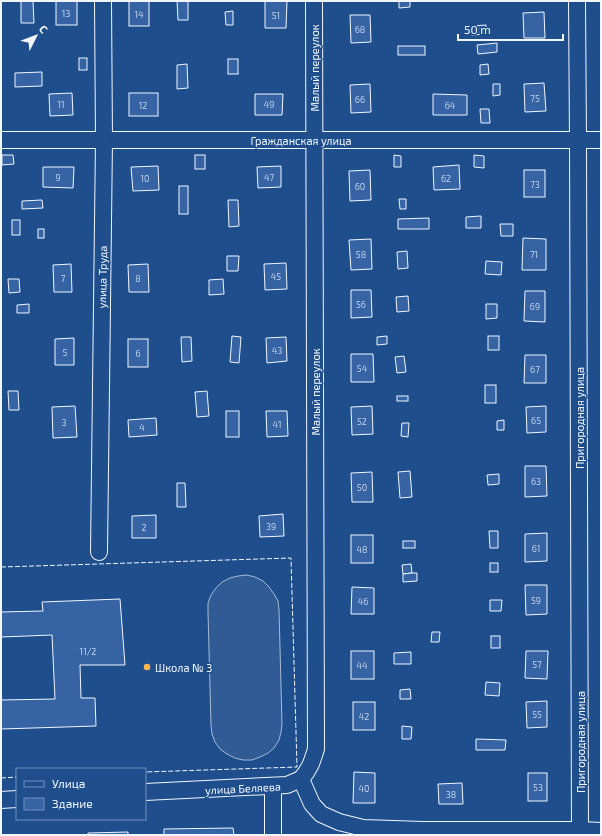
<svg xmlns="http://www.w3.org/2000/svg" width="602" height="836" viewBox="0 0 602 836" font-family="'Exo 2',sans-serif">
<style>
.built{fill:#305b95;stroke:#a8bbd7}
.building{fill:#3563a3;stroke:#f2f6ff}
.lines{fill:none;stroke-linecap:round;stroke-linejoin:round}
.minor-casing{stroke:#f2f6ff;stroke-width:18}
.minor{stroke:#1f4e8c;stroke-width:16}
.fence{stroke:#f2f6ff;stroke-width:1;stroke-dasharray:5 2;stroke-linecap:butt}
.poi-dot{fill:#ffb74d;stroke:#1f4e8c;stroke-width:1.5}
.labels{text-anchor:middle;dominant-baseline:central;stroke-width:3;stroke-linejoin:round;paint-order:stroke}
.number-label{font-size:9px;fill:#c3d1e8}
.street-label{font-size:11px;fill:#f2f6ff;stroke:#1f4e8c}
.poi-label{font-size:11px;fill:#f2f6ff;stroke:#1f4e8c;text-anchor:start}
</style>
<rect width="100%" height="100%" fill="#1f4e8c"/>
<path class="built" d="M247,575l8,2 8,4 6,6 5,7 4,7 1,9 3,114 -1,8 -2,8 -5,8 -6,5 -8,4 -8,3h-9l-8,-2 -8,-4 -7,-5 -5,-7 -3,-8 -1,-9 -3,-113v-9l3,-8 5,-7 6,-6 8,-4 8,-2z"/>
<g class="building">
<path d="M21,1h12l1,22h-13z"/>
<rect x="56" y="1" width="21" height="24"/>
<rect x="129" y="1" width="20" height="25"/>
<path d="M177,1h11v19h-10z"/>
<path d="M265,1h22l-1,27h-21z"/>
<path d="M399,1h11v6l-11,1z"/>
<path d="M233,11v14h-7l-1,-13z"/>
<path d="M544,12l1,26h-21l-1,-25z"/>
<path d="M350,15h20l1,27 -20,1z"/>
<path d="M486,25v9l-14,1v-9z"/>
<path d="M497,43v9l-19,2 -1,-9z"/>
<rect x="398" y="46" width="27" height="9"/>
<rect x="79" y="58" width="8" height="12"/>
<rect x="228" y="59" width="10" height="15"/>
<path d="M187,64l1,24 -11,1v-24z"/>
<path d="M488,64l1,10 -9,1v-10z"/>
<path d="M42,72v14l-27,1v-14z"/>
<path d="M544,83l2,28 -21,1 -1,-28z"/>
<path d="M370,84l1,28 -20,1 -1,-28z"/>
<path d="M493,84h7v11l-7,1z"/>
<path d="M72,93l1,22 -23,1 -1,-22z"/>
<rect x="129" y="93" width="29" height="23"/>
<path d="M255,94h28l-1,21h-27z"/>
<path d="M433,94l34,1v20h-34z"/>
<path d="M480,109h9l1,14h-9z"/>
<path d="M2,155h11l1,9 -12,1z"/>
<rect x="195" y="155" width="10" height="14"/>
<path d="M394,155l7,1v11h-7z"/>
<path d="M474,155l10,1v12l-10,-1z"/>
<path d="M459,165l1,24 -26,1 -1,-23z"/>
<path d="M158,166l1,24 -26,1 -2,-24z"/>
<path d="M281,166v21l-23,1 -1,-21z"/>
<path d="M43,167h31l-1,21 -30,-1z"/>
<path d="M370,170l1,30 -21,1 -1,-30z"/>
<rect x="524" y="170" width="21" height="27"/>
<rect x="179" y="186" width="9" height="28"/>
<path d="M399,199h7v10h-6z"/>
<path d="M42,200l1,8 -21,1v-8z"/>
<path d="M228,200h10l1,26 -10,1z"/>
<path d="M481,216v12h-15v-11z"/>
<path d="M429,218v11h-31v-10z"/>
<rect x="12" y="220" width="8" height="15"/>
<path d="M500,224h13v12h-12z"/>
<rect x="38" y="229" width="6" height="9"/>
<path d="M523,238l23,1v31h-24z"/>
<path d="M371,239l1,30 -21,1 -2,-30z"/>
<path d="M407,251l1,17 -10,1 -1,-17z"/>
<path d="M227,256h12l-1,15h-11z"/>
<path d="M486,261l16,1 -1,13 -16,-1z"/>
<path d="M286,263l1,26 -22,1 -1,-26z"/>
<path d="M71,264l1,28h-18l-1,-27z"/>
<path d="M148,264l1,28h-20l-1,-27z"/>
<path d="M8,279h11l1,13 -11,1z"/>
<path d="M223,279l1,15 -15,1v-15z"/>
<path d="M351,290h20l1,27 -21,1z"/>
<path d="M525,291h20v31l-21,-1z"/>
<path d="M408,296l1,15 -12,1 -1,-15z"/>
<path d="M29,304v9h-12v-8z"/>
<path d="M486,304h11v14l-11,1z"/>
<path d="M232,336l9,1 -2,26 -9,-1z"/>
<path d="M387,336v8l-10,1v-8z"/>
<rect x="488" y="336" width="11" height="14"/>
<path d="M181,337h10l1,24 -10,1z"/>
<path d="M286,337l1,24 -20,2 -1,-25z"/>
<path d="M74,338v27h-19v-26z"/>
<rect x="128" y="339" width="20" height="28"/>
<path d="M351,354h22l1,28h-23z"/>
<path d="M525,355h21v28h-22z"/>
<path d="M404,356l2,16 -9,1 -2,-16z"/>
<rect x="485" y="385" width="11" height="18"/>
<path d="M8,391h10l1,19h-10z"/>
<path d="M207,391l2,25 -12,1 -2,-25z"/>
<rect x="397" y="396" width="11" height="5"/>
<path d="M75,406l2,31 -24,1 -1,-31z"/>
<path d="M372,406l1,28 -21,1 -1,-28z"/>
<path d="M546,406v26l-19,1 -1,-26z"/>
<rect x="226" y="411" width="13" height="26"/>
<path d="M266,411h21l1,25 -21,1z"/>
<path d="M156,418l1,17 -28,2 -1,-17z"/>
<path d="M504,420v10h-7v-9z"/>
<path d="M402,423h7l-1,14 -7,-1z"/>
<path d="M525,466h21l1,30 -22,1z"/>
<path d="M410,471l2,26 -12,1 -2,-26z"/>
<path d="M372,472l1,30h-21l-1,-29z"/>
<path d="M499,474v10l-11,1 -1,-10z"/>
<path d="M177,483h8l1,24h-9z"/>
<path d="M283,514l1,22 -24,1 -1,-21z"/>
<path d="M156,515v23h-24v-22z"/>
<path d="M489,531h9v17h-8z"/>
<path d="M547,533v28l-22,1v-28z"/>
<rect x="351" y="535" width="22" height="28"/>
<rect x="403" y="541" width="12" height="7"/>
<rect x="490" y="563" width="8" height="9"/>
<path d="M411,564l1,9 -9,1 -1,-9z"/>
<path d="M412,573h5v8l-14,1v-8z"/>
<path d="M525,585h22v29l-21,1z"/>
<path d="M352,587l22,1v26h-23z"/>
<path d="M120,599l5,66h-45l1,33h14l1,28 -95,3v-29l54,-1 -3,-64 -51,2v-25l42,-1 -1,-9z"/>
<path d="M490,600h12l-1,11h-11z"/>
<path d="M432,632h8l-1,10h-8z"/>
<rect x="491" y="636" width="9" height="12"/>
<rect x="351" y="651" width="23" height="28"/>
<path d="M526,651h22l-1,28 -22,-1z"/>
<path d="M411,652v12h-17v-11z"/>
<path d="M486,682l14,1 -1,13 -14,-1z"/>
<path d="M410,689l1,10h-11v-9z"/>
<path d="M547,701v26l-20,1 -1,-26z"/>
<rect x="353" y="702" width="22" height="28"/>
<path d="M402,726l10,1 -1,12h-9z"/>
<path d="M476,739l30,1 -1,10h-29z"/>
<path d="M354,772l21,1v30h-22z"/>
<rect x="528" y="773" width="19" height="28"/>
<path d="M462,783l1,21h-24l-1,-20z"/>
<path d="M233,828l1,7h-70v-6z"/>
<path d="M128,832v3h-40v-2z"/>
</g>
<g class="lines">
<g class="minor-casing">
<g id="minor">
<path d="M577,1l1,139 2,695"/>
<path d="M1,140h600"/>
<path d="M99,552l5,-412 -1,-139"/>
<path d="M301,779c9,-10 11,-17 15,-30l-2,-748"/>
<path d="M145,792l142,-7 14,-6 11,25 9,10 18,8 24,6 60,2h157l21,1"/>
<path d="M1,800l16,-1"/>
<path d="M273,835v-49"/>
</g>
</g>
<use href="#minor" class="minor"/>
<g class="fence">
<path d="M1,567l290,-9 6,209 -152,5"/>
<path d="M1,778l16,-1"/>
</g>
</g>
<circle class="poi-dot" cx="147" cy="667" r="4"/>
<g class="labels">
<g class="number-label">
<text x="66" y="13">13</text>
<text x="139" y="14">14</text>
<text x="276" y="15">51</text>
<text x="360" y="29">68</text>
<text x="535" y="98">75</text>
<text x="360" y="99">66</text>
<text x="61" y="104">11</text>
<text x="269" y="104">49</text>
<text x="143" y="105">12</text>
<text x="450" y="105">64</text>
<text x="58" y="177">9</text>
<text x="269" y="177">47</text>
<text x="145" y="178">10</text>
<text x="446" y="178">62</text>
<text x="535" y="184">73</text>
<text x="360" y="186">60</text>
<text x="361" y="254">58</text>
<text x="534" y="254">71</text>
<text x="276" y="276">45</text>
<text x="63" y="278">7</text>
<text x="138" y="278">8</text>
<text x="361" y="304">56</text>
<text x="535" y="306">69</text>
<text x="277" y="350">43</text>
<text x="65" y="352">5</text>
<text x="138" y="353">6</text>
<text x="362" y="368">54</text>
<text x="535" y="369">67</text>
<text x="536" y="420">65</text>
<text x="362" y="421">52</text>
<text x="64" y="422">3</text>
<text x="277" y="424">41</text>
<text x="142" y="427">4</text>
<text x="536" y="481">63</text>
<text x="362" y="487">50</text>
<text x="271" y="526">39</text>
<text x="144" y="527">2</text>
<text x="536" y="548">61</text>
<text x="362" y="549">48</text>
<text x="536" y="600">59</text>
<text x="363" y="601">46</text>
<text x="88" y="651">11/2</text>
<text x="537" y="664">57</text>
<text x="362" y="665">44</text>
<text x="537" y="714">55</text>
<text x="364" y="716">42</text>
<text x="538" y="787">53</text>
<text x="364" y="788">40</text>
<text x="451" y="794">38</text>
</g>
<g class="street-label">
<text transform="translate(314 68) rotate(-90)">Малый переулок</text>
<text x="301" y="140">Гражданская улица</text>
<text transform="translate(102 277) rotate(-89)">улица Труда</text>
<text transform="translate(315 392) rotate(-90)">Малый переулок</text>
<text transform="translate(579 418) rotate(-90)">Пригородная улица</text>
<text transform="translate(580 742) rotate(-90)">Пригородная улица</text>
<text transform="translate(243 788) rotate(-3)">улица Беляева</text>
</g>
<g class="poi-label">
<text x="155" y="667">Школа № 3</text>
</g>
</g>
<rect width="602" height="836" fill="none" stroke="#f2f6ff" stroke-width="4"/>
<rect x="16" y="768" width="130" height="52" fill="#1f4e8c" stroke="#7391ba"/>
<rect x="24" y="781" width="20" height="6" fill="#1f4e8c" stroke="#7391ba"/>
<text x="52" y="788" font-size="12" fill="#f2f6ff">Улица</text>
<rect x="24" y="798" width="20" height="12" fill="#3563a3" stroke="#7391ba"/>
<text x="52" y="808" font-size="12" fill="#f2f6ff">Здание</text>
<g transform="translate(36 36) rotate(48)" stroke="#1f4e8c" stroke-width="3" paint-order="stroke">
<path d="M0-3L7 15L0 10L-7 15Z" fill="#f2f6ff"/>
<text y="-6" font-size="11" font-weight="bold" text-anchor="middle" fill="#f2f6ff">С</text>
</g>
<path d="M458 34v6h105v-6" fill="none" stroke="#f2f6ff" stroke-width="2"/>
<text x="464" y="34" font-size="12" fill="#f2f6ff" stroke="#1f4e8c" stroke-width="3" paint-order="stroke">50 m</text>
</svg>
